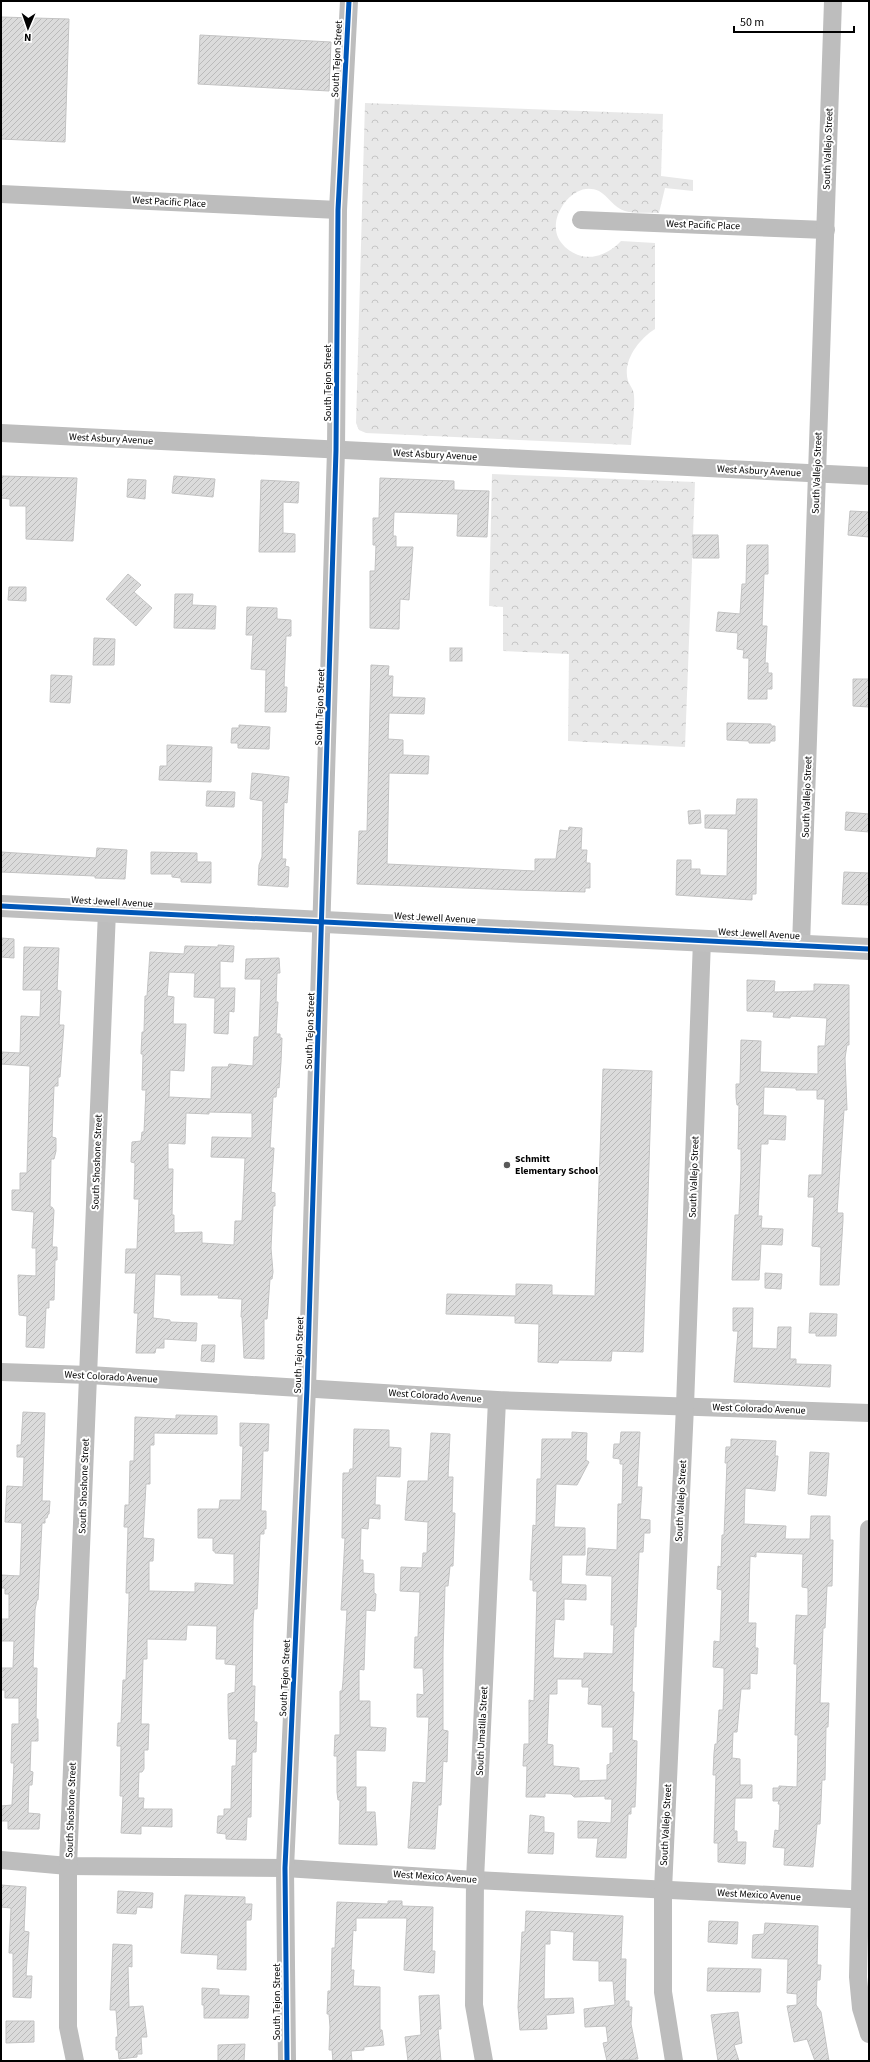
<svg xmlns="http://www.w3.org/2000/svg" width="870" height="2062" viewBox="0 0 870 2062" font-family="'Source Sans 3',sans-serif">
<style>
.park{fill:url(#park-crowns)}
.building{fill:url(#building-hatch);stroke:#c3c3c3;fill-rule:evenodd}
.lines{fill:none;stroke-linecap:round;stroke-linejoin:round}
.street{stroke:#bdbdbd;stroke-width:18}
.secondary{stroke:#bfbfbf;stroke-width:22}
.cycleway-casing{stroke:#fff;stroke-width:8}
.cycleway{stroke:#0057b8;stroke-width:5}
.poi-dot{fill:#595959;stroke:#fff;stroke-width:1.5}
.labels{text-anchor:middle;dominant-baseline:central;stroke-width:4;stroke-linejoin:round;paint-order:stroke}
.street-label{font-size:10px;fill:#000;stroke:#fff}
.poi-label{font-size:10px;font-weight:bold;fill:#000;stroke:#fff;text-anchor:start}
</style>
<defs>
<pattern id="park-crowns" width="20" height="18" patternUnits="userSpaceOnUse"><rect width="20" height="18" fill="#e8e8e8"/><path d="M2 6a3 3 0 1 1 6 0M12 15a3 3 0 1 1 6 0" fill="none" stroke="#c5c5c5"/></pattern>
<pattern id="building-hatch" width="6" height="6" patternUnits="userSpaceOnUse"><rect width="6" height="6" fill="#dbdbdb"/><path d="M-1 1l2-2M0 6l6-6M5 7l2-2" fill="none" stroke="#bababa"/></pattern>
</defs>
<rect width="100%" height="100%" fill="#fff"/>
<g class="park">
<path d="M365,103l298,11 -2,62 32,4v11l-28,-3 -6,25c-10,-1 -24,1 -34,-2 -11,-3 -17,-15 -26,-20 -21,-10 -41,14 -43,32 -1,10 2,17 9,24 19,17 41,10 56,-6l34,2v86c-16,10 -33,32 -27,52 2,5 6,9 6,14 1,17 -2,34 -3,50l-265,-12 -7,-3 -3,-7z"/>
<path d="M492,474l203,8 -10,265 -117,-6 1,-87 -66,-3v-44l-14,-1z"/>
</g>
<g class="building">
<path d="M1,17l68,2 -4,123 -64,-3z"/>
<path d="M200,35l131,7 -2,49 -131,-7z"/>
<path d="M1,476l76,2 -4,63 -47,-2v-33h-16v-7l-9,-1z"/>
<path d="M174,476l41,3 -2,18 -41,-4z"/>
<path d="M380,478l74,3v9l35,1 -2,46 -30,-1 1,-22 -64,-2 -1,24h3v11h17l-4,53 -9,-1 -1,30 -29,-1v-57h5l1,-26h-3v-27h6z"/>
<path d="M128,479l18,1 -1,19 -18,-2z"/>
<path d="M261,480l38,2 -1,21 -15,-1v31l12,1v18h-36z"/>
<path d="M850,511l19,1v25l-21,-2z"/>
<path d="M693,535h25l1,23h-26z"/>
<path d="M747,545h21v29h-4l-2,52h5l-2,37h3v10h4v16h-5v10h-19l1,-41h-6l1,-8 -7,-1 1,-16 -22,-2 2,-19 22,2 2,-30h4z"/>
<path d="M128,574l13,11 -7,7 18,16 -16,18 -30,-27z"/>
<path d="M9,587h17v14l-18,-1z"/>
<path d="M175,594h18l-1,11 24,1 -1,23 -41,-1z"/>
<path d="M247,607l30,1v11l14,1v16h-5l-2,51h3l-1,25h-21l1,-42 -15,-1 2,-34h-7z"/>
<path d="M94,638l21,1 -1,26h-21z"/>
<rect x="450" y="648" width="12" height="13"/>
<path d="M371,665l18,1 -1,10h5l-1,21 33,1 -1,16 -35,-1 -1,26 15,1v15l26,1 -1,18 -39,-1 -2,91 148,7v-12h21l4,-29 8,1 1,-4 13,1 -1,22h6l-1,13h4v25h-5v4l-68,-2 -160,-6 2,-53h8z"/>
<path d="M51,675l21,1 -2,27 -20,-1z"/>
<path d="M853,679h16v28l-16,-1z"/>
<path d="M727,723l44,1v2h4v15h-5v2h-21v-2l-22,-1z"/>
<path d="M239,725l31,2 -1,22 -31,-1v-5h-7l1,-15h7z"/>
<path d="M167,745l45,2 -1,35 -52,-2 1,-14h7z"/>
<path d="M252,773l37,4 -2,26 -3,-1 -2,57h4l-1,7 4,1 -1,20 -30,-2 1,-20 3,-8 1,-56 -13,-2z"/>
<path d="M207,791l28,1 -1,15 -28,-1z"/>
<path d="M737,799h20l-1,95h-4v6l-76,-5 1,-35h14v9h9v6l27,1 1,-47 -23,-1v-13h31z"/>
<path d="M700,810l1,13 -12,1 -1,-13z"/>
<path d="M846,812l23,2v18l-24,-2z"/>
<path d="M97,848l30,2 -2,29 -30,-1v-2l-94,-4v-20l95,6z"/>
<path d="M151,852l46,1v9h14v21l-30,-1v-4l-9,-1v-3h-21z"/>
<path d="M844,872l25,1v32l-27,-1z"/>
<path d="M1,938l13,1v19l-13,-1z"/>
<path d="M218,945l16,1 -1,16 -13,-1v27h15l-1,24 -5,-1 -1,23 -14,-1 1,-35 -21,-1 1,-24 -26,-1 -2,24 7,1 -1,27h13l-2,47 -14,-1 -1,27 42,2 1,-32h16l1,-3 24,2 1,-29h5l2,-58h-16l1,-20 33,-1 1,15h-3l-1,29h2l-2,32h4v4h2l-1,24 -2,26 -2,-1 -1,10h-3l-3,51h4l-3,44 4,1v13h-2l-2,42 2,24 -1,7h-2l-3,40h-3v40l-20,-1 -2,-41h-1l1,-18 -24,-1 1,-3h-38v-20l-26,-1 -2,44 17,2v2l27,1 -1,18 -32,-2v9h-8l-1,5h-19l2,-40h-4l2,-40h-11l1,-24h11l2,-50h-5l1,-36 -4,-1 1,-20 9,-1 1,-9h2l2,-42h-4l1,-36h-2l1,-22h2l1,-36h2l3,-44 34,2 1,-8 33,1zM209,1112l43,1v25l-40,-1 -1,20 34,1 -3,63h-7l-1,24 -32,-2v-11l-28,1v-18h-2l1,-46h-5v-26l17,1 1,-31 23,1z"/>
<path d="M24,947l35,1 -2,42 4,1 -2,34h5l-4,52h-2v9h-4l-2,51 4,1v13l-2,8h-3l-1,48h2l2,3 -2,37h5v13h-2l-1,40h-5v8h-3l-2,40 -18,-1 1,-31 -8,-1 -1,-40 18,1v-28h-4l2,-36 -22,-2v-20h8v-17h7l3,-107 -29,-2v-12l19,1 1,-37 19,1 1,-27h-18z"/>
<path d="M747,980l28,1 -1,11 40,-1v-7l35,1v60h-2l-2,13 2,52h-3l-7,103h6v7l-4,65h-19l1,-38 -9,-1 2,-49h-6l1,-22h13l3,-76h-8v-9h-21v-2l-32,-1 -1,28 23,1 -1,24 -17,-1v5h-7l-3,72h4l-1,12 22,1 -1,16 -21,-1 -2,36h-27l3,-65h4l2,-45v-21h-3l1,-44h-2l-1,-8v-13h4l1,-44 20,1 -1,31 58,2v-28h7l2,-28 -36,-2 -1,2 -17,-1 1,-5 -27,-1z"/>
<path d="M603,1069l49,2 -9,281 -31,-1 -1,10 -52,-1 -1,3 -20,-1 1,-38 -24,-1v-7l-69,-2 1,-20 69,2v-12l36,1v10l43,1z"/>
<path d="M765,1273l17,1 -1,15 -16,-1z"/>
<path d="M733,1308h20l-1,40 25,1 1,-22h13l-1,32h6v5l35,1 -1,22 -96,-5 4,-51h-5z"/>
<path d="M810,1313l27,1 -1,22h-20v-3h-7z"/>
<path d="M202,1345h13l-1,17 -13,-1z"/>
<path d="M23,1412l22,1 -3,88h8l-1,13h-1l-1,4h-2v5h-3l-4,77h-1l-2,10 -2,58h4l-1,51h2v22h-7l-1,30 3,1 -1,13h-3l-1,28 12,1 -1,15h-31v-8h-7v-15l11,-1 2,-42h-3l1,-39h7v-26h-14v-8h-4v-22h12l1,-27h-13v-22h8v-25h-4v-6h-4v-13l19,1 2,-53 -17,-1 2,-36 16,1 1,-30h-7v-12h4z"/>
<path d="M176,1415l41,1v18l-63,-1v12h-4v39h-4l-3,54 11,1 -1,22h-4v30l46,1v-9l39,2v-31l-19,-1v-2h-2v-13h-15v-29h21l1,-9h21l2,-54h-3v-23l29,1 -1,27h-5l-2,60h5v18h-2v5h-4l-3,75h-3l-1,12 -1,65h3l-1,36h3l-1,30h-4l-1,65h-4l-1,23 -20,-1v-5l-9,-1 1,-17h6v-7h7l1,-43h4l1,-27h-8l-1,-31v-14l7,-2 1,-27 -11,-1v-5h-9l1,-33 -30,-1 -1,15 -39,-1v20h-4l-2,65h8l-1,26h-4v19l-2,3h-3l-1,26h6l-1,11h29v18l-31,-1v8l-20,-1 2,-37h-3l1,-50h-4l1,-23h3l2,-43h3l3,-79v-8h-3l2,-66h-4l1,-22h4l1,-44h4l1,-44 41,2z"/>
<path d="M354,1429l35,1v17l12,1 -1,29 -24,-1 -1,29h5v14l-11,-1 -1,11 -7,-1 -1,32h3v13l11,1v19l2,1 -1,17 -9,-1 -2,60 -5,-1v32h11v26l16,1 -1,23 -29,-1v37h10v25h9l2,33 -38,-1 1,-44h-2l-1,-8v-36h-3l1,-21h5v-44h2l1,-10 4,-71h-6l4,-72h-3l1,-65h6l1,-4h3z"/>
<path d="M572,1432l15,1 -1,27 3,2 -12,23 -21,-1 -2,43 31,1v27h-23l-1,29 25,1v15l-22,-1v21l-9,-1 -2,39 31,1v-6l29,1 1,-29h-3l1,-49 -26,-1 2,-27 29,2 1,-46h4l1,-40h-3v-5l-7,-1 1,-14h6l1,-12h19l-3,55h5l-2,32 10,1v13h-6l-1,19h-4l-3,75h-2l-2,65h2l-2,48 5,1 -1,42 -1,24h-4v7h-3l-2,44 -30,-1 2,-19h-20v-17l33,2 1,-24h-7v-3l-31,1 -3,-3 -26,-1v4h-19l1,-31h-4l1,-22h5v-44l5,1 3,-110h-4v-11h-3l1,-21 2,-34 3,1 1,-47h4l1,-40h30zM557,1679h25v8h7l-1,17 14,1v22h11v26h-3v11l-3,1v15l-28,1v-13l-26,-2v-21l-6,-1 2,-50h8z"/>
<path d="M431,1433l19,1 -2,43h5l-1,36h3l-2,53h-3l-2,20h-3l-2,66v78l5,1 -1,31 -4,-1 -2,44h-3l-3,44 -27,-1 5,-66 13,1 3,-66h-12v-23l7,1 -1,-27h-9l1,-31h3l2,-45 -20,-1 1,-24 21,1 1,-15h4l1,-31 -23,-2 3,-39h20z"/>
<path d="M731,1439l45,2 -1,15h3l-3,35 -30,-3 -1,36 42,2 -1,13h25l1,-23h19v24h3l-1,46h-5l-2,42h-2l-3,75h9l-1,24h-2l-1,53h-3l-2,44h-3l-4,43 -29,-2 1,-17 -12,-1 2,-17 4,1 1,-27h-2l1,-3h-6v-13h6v-2l18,1 1,-52h-3l2,-71h-3l2,-49 12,1v-28l-6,-1 1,-33 -47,-2v5l-6,-1 -2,67h8l-1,25h3l-1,26 -7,-1v16h-9l-4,43h-4l-1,26 8,1v26h12v13h-17l-1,33h3v11h9l-1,22 -27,-2v-19h-4l2,-68h-3l1,-22 1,-9h2l2,-34h4l1,-30v-12l-11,-1 1,-26 6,1 2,-52 -5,-1 1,-23 3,1 1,-32h2l3,-72h-2l1,-16h5z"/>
<path d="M810,1452l19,1 -3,43 -18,-2z"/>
<path d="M530,1815l14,2v15l10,1 -1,21 -25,-1z"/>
<path d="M1,1885l25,2 -2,44 5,1 -3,44h6l-1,22 -18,-1v-44h-4l2,-45 -10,-1z"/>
<path d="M118,1891l35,2 -1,15 -15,-1 -1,7 -19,-1z"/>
<path d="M185,1895l60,2v7h7l-1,16h-5v50l-29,-1 1,-14 -37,-2z"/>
<path d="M388,1901h14v5l31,1 -1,44h3l-1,22 -30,-3 3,-52h-51v13l-3,-1 -2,40h3l-1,16 27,1v43h2l2,15 -20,2v3l-13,1 1,10h-19l-1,-11h-3l1,-23 -1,-13h-2l1,-23h3l1,-43h3l2,-46 51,2z"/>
<path d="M526,1911l97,5 -2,43h5l-1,42h4v6h3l-1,17 7,35 -31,2 -4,-18 5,-1 -2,-16 -21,1 -1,-18 31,-4 -2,-24h-14v-20l-26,-1 1,-28 -24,-2v14h-5l-1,55 29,-1 1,15 -28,2 1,14 -27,1 -2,-23 4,-75h3z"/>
<path d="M709,1921l29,1 -1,22 -29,-2z"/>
<path d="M765,1923l53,3 -1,39h4l-1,15h-3l-1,25 5,7 8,49h-14l-8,-22 -13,3 -7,-36 10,-1v-11l-10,-1 1,-34 -36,-1 1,-23 11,-1z"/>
<path d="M113,1944l19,1v22l-4,-1 1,41 14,-1 4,31h-6l1,17h-5v3l-18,2 -1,-9h-2v-13h2l-2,-27h-6z"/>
<path d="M708,1968l53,1 -1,23 -53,-1z"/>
<path d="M202,1988l17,1v6l30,1 -1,22h-44v-13h-2z"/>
<path d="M439,1995l2,34h-3l3,32h-33l-3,-24 16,-2 -2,-39z"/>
<path d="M738,2012l4,31 -8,2 5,16h-21l-7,-46z"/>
<path d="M6,2021h28v21l-28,1z"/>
<path d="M245,2044l-1,17h-26v-16z"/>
</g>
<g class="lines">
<g class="street">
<path d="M1,194l337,16"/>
<path d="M581,220l245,10"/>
<path d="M1,433l868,43"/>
<path d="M801,946l32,-945"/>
<path d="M1,1372l88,3 408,25 372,13"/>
<path d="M869,1529l-11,448 3,31 8,26"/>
<path d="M1,1860l67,6 217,2 190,12 394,20"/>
<path d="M75,2061l-7,-34v-161l39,-955"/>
<path d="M287,2061l-2,-193 22,-480 29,-938 2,-240 11,-209"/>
<path d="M484,2061l-10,-56 1,-125 22,-480"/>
<path d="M674,2061l-11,-69v-102l22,-484 17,-466"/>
</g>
<path class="secondary" d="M1,906l868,43"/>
<g class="cycleway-casing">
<g id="cycleway">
<path d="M1,906l868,43"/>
<path d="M287,2061l-2,-193 22,-480 29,-938 2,-240 11,-209"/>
</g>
</g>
<use href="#cycleway" class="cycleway"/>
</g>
<circle class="poi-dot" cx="507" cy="1165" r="4"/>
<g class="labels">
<g class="street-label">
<text transform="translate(337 59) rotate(-87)">South Tejon Street</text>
<text transform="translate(828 149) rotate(-88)">South Vallejo Street</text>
<text transform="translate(169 202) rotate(3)">West Pacific Place</text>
<text transform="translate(703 225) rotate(2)">West Pacific Place</text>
<text transform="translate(328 383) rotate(-90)">South Tejon Street</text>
<text transform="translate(111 439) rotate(3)">West Asbury Avenue</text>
<text transform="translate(435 455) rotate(3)">West Asbury Avenue</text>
<text transform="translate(759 471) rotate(3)">West Asbury Avenue</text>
<text transform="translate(817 473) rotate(-88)">South Vallejo Street</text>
<text transform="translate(320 707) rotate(-88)">South Tejon Street</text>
<text transform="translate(807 797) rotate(-88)">South Vallejo Street</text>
<text transform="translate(112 902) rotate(3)">West Jewell Avenue</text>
<text transform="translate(435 918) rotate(3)">West Jewell Avenue</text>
<text transform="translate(759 934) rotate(3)">West Jewell Avenue</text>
<text transform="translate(310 1031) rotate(-88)">South Tejon Street</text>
<text transform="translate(97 1162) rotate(-88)">South Shoshone Street</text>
<text transform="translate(694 1177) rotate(-88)">South Vallejo Street</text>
<text transform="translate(299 1355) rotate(-88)">South Tejon Street</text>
<text transform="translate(111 1377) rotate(3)">West Colorado Avenue</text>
<text transform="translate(435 1396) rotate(4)">West Colorado Avenue</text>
<text transform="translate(759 1409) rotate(2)">West Colorado Avenue</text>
<text transform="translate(84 1486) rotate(-88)">South Shoshone Street</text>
<text transform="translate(681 1501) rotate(-87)">South Vallejo Street</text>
<text transform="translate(285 1678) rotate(-87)">South Tejon Street</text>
<text transform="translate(482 1731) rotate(-87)">South Umatilla Street</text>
<text transform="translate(71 1810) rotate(-88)">South Shoshone Street</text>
<text transform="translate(666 1825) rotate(-87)">South Vallejo Street</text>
<text transform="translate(435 1877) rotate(4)">West Mexico Avenue</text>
<text transform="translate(759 1895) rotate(3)">West Mexico Avenue</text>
<text transform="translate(277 2002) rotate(-90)">South Tejon Street</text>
</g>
<g class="poi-label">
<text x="515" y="1159">Schmitt<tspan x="515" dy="12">Elementary School</tspan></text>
</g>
</g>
<rect width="870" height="2062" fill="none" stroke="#000000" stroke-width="4"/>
<g transform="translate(28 28) rotate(182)" stroke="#ffffff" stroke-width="3" paint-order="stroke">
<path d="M0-3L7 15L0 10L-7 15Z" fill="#000000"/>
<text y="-6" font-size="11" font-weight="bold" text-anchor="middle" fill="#000000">N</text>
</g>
<path d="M734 26v6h120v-6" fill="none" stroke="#000000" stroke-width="2"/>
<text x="740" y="26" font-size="12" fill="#000000" stroke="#ffffff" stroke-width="3" paint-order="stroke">50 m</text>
</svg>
